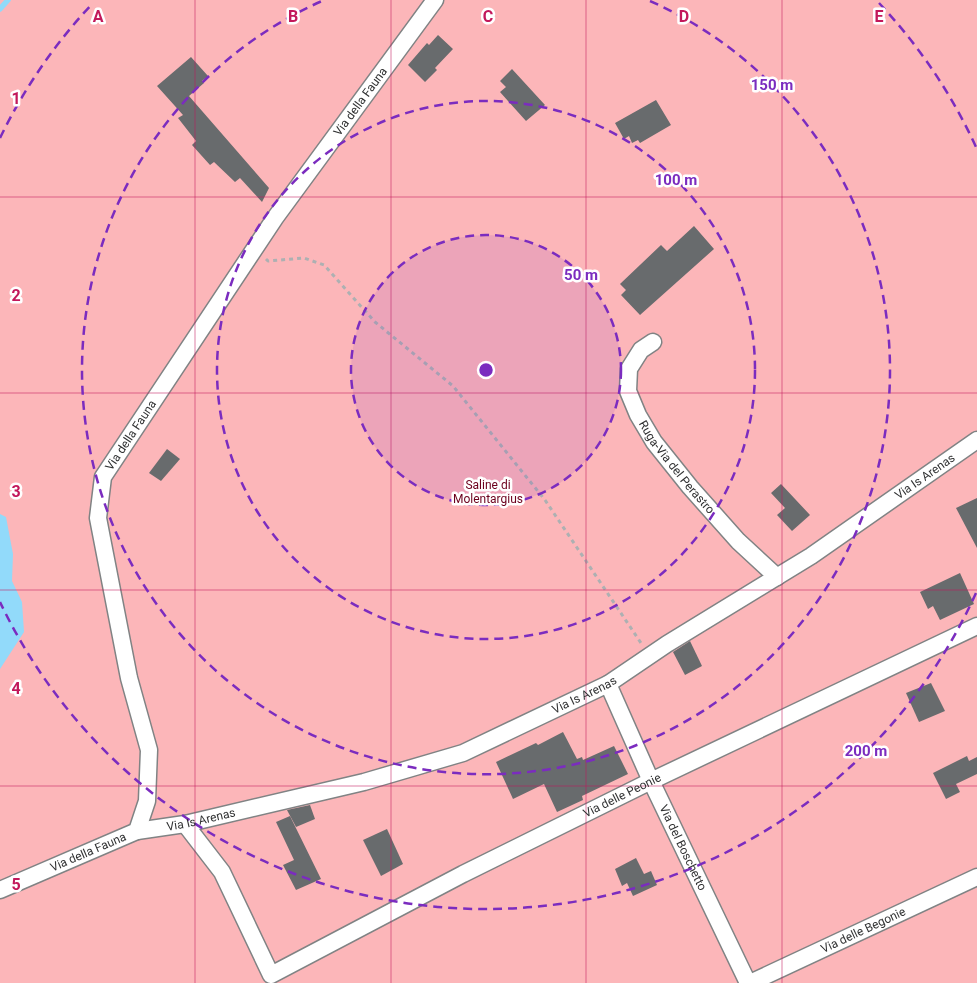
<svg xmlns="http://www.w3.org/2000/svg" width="977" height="983" viewBox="0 0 977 983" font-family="Roboto,sans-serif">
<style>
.green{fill:#fcb6b9}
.water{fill:#92dafa}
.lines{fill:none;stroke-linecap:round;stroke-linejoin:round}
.stream{stroke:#92dafa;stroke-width:5.5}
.building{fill:#686b6d}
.street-casing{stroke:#808384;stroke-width:19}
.path{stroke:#adb0b2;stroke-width:3;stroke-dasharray:4 4;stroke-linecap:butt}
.street{stroke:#fff;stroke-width:16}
.grid{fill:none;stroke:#c2185b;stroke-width:1;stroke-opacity:0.55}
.ring{fill:none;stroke:#7b2cbf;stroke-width:2.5;stroke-dasharray:9 6}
.labels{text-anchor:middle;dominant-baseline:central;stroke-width:5;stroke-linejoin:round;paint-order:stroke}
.street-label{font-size:12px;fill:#313233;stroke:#fff}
.park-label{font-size:12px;fill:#6c001d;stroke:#fff}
.grid-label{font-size:16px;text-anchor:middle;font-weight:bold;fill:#c2185b;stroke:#fff;stroke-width:5;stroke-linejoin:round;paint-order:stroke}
.centre{fill:#7b2cbf;stroke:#fff;stroke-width:2.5}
.ring-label{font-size:15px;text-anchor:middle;font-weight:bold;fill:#7b2cbf;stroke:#fff;stroke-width:5;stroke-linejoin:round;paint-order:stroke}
</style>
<rect width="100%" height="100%" fill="#f7fbfd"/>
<rect class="green" x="0" y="0" width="977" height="983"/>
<path class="water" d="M0,514l6,3 7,37 -1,27 10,21 2,30 -24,37z"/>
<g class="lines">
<path class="stream" d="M0,9l8,-9"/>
</g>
<g class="building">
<path d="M438,35l15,14 -18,19 2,2 -12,12 -17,-17 19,-22 2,2z"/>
<path d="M191,57l17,19 -6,5 2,2 -15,13 80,92 -7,14 -22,-24 -5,4 -21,-20 -4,3 -18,-20 4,-4 -18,-23 5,-3 -26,-29z"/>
<path d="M512,69l33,36 -19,16 -26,-29 6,-5 -6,-6z"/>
<path d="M656,100l15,25 -31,18 -2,-3 -6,3 -3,-7 -5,3 -9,-16z"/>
<path d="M694,226l20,23 -74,66 -19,-20 5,-5 -6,-6 41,-39 6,6z"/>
<path d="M167,449l13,10 -19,22 -12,-8z"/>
<path d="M781,484l29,31 -18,16 -15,-16 8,-7 -14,-15z"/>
<path d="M977,498v50l-21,-40z"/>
<path d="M960,573l14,31 -34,16 -7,-14 -5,3 -8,-17z"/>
<path d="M690,641l12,25 -17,9 -12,-23z"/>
<path d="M931,683l14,28 -26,11 -13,-29z"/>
<path d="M563,732l14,27 5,-2 1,3 31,-14 14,28 -46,22 1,4 -26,12 -13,-28 -31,15 -17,-37 40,-19 2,2z"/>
<path d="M967,756l2,5 8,-4v17l-21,10 4,8 -14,7 -13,-26z"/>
<path d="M310,805l5,14 -19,8 -9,-17z"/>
<path d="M290,816l31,63 -25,11 -13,-25 11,-5 -18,-38z"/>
<path d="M387,829l16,35 -22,12 -18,-36z"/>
<path d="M636,858l8,16 7,-3 6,14 -24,11 -6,-13 -5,3 -7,-17z"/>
</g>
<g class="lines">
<g class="street-casing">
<g id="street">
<path id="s1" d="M653,342l-12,8 -12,19 -1,22 10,24 16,27 36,45 48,54 39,36"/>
<path id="s2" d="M608,684l43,97 97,202"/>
<path id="s3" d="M185,824l37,48 49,103 192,-101 188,-93 326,-155"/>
<path id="s4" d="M137,831l48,-7 179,-42 99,-29 145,-69 59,-40 144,-88 166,-116"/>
<path id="s5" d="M0,890l137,-59 10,-30 2,-51 -20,-72 -31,-160 5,-41 172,-259 160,-218"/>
<path id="s6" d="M750,983l227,-106"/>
</g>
</g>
<path class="path" d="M266,259l2,2 36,-3 20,7 51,57 78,64 92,114 96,143"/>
<use href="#street" class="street"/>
</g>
<path class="grid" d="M195,0v983M391,0v983M586,0v983M782,0v983M0,197h977M0,393h977M0,590h977M0,786h977"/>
<circle cx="486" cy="370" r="135" fill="#7b2cbf" fill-opacity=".12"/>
<g class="ring">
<circle cx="486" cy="370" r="135"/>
<circle cx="486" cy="370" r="269"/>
<path d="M650 1A404 404 0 1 1 322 1"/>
<path d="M976 593A538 538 0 0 1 0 602M0 138A538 538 0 0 1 93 3M879 3A538 538 0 0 1 976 147"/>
</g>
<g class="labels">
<g class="street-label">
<text stroke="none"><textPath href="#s5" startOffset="966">Via della Fauna</textPath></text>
<text stroke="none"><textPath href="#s5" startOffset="561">Via della Fauna</textPath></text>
<text stroke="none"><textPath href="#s1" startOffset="150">Ruga-Via del Perastro</textPath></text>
<text stroke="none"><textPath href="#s4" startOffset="875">Via Is Arenas</textPath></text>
<text stroke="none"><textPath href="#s4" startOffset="470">Via Is Arenas</textPath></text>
<text stroke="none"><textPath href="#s3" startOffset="569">Via delle Peonie</textPath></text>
<text stroke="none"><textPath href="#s4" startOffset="65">Via Is Arenas</textPath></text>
<text stroke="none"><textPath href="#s2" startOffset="180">Via del Boschetto</textPath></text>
<text stroke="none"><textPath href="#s5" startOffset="96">Via della Fauna</textPath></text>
<text stroke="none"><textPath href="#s6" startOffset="125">Via delle Begonie</textPath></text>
</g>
<g class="park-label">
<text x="488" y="485">Saline di<tspan x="488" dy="14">Molentargius</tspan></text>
</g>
</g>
<g class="grid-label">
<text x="98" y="22">A</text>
<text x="293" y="22">B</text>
<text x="488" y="22">C</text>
<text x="684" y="22">D</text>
<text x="879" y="22">E</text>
<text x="16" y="104">1</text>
<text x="16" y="301">2</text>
<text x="16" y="497">3</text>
<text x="16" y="694">4</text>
<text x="16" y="890">5</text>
</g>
<circle cx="486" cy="370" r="8" class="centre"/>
<g class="ring-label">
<text x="772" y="90">150 m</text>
<text x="676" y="185">100 m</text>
<text x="581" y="280">50 m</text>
<text x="866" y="756">200 m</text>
</g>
</svg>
